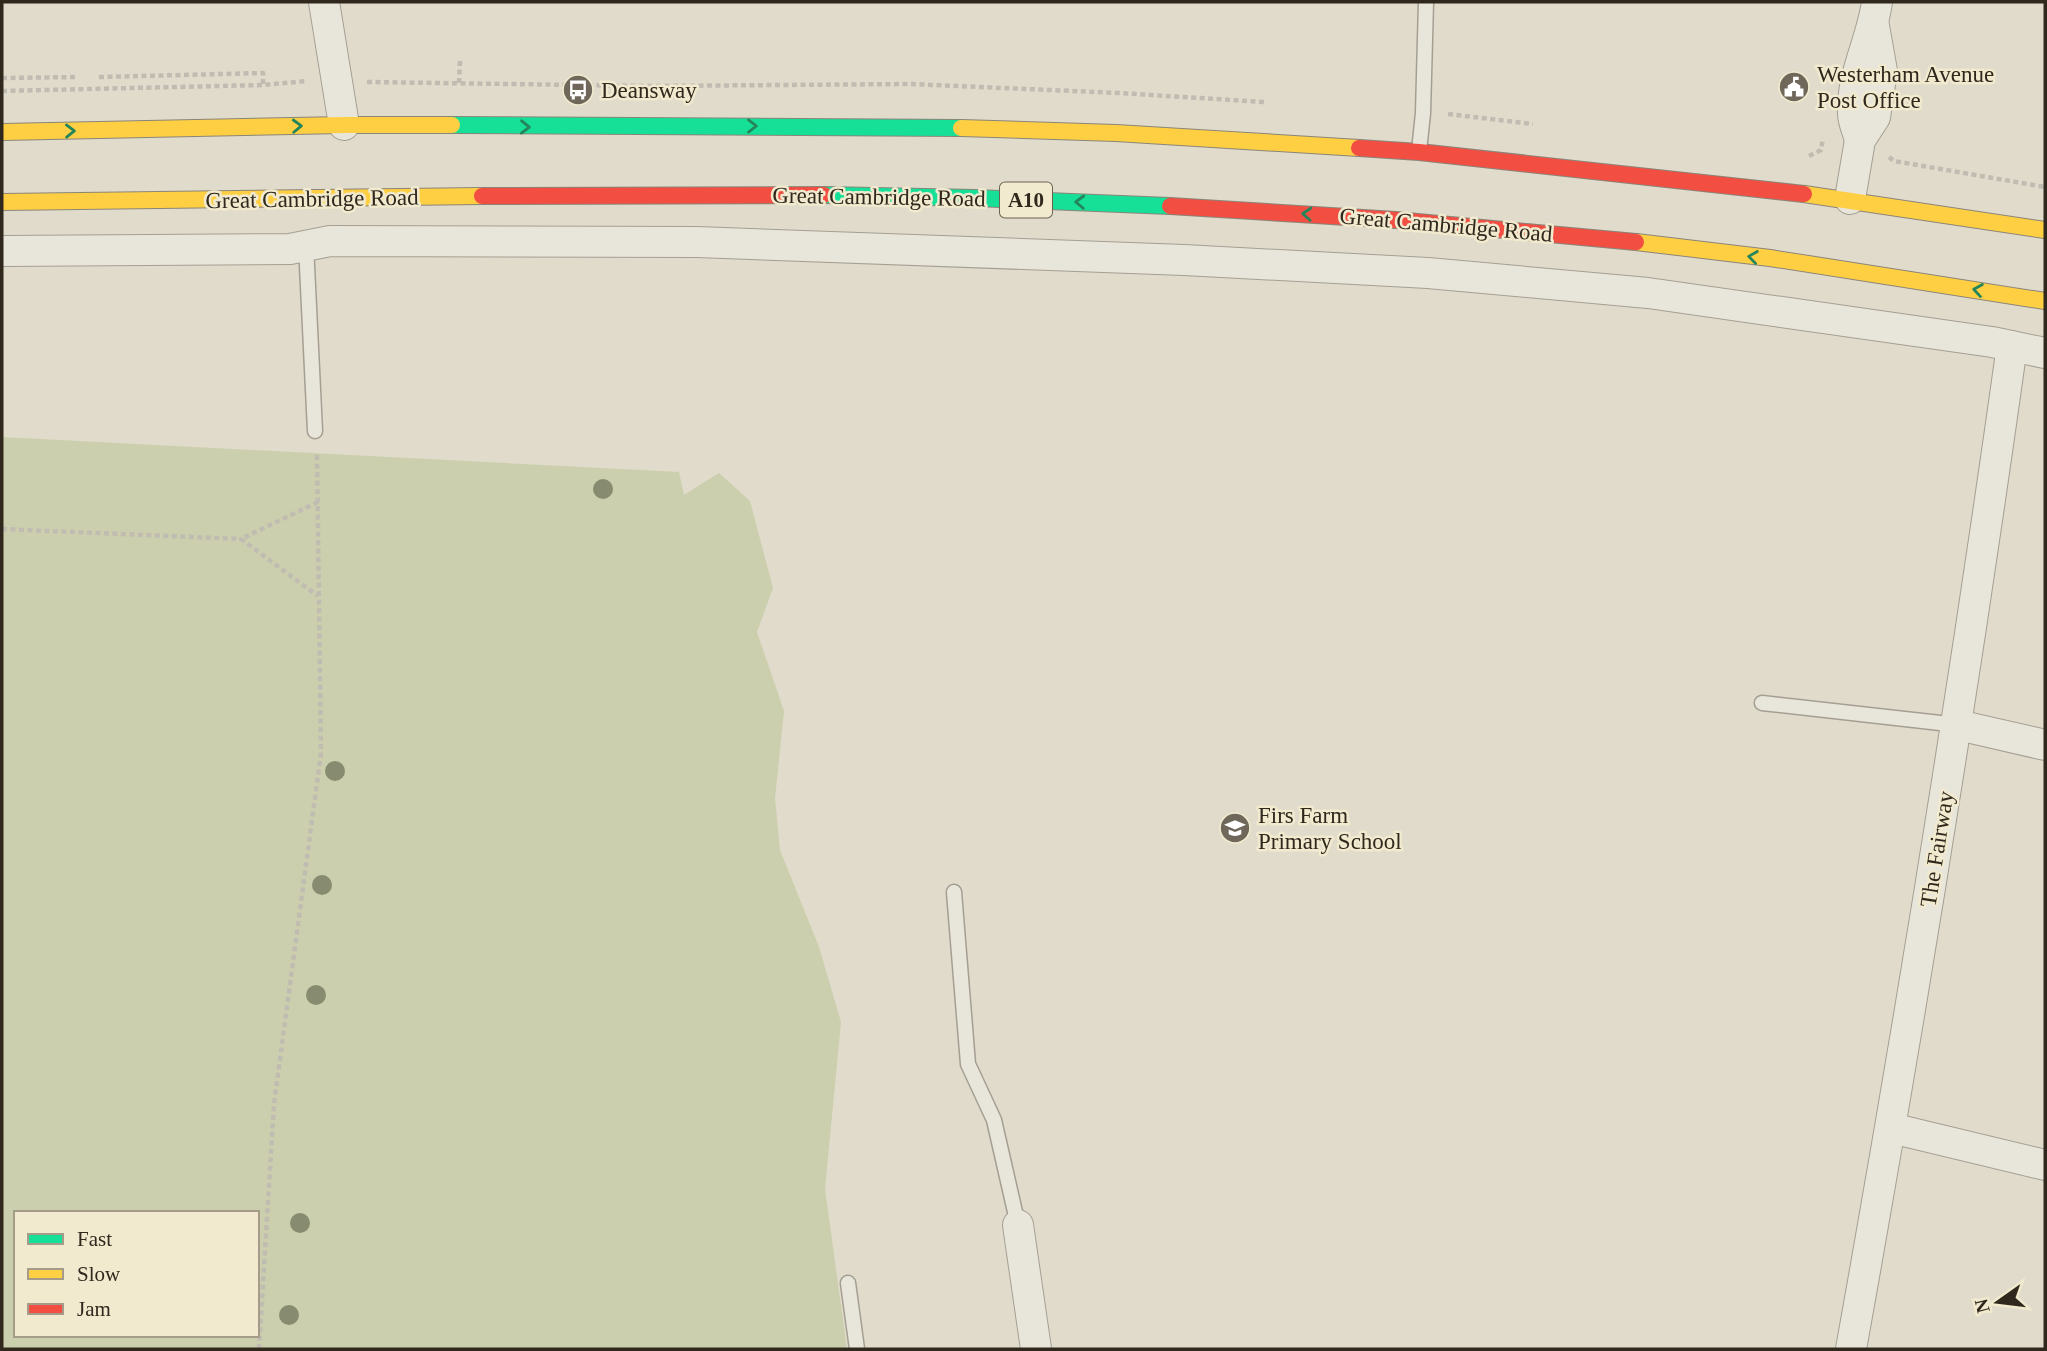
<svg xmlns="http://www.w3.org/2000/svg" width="2047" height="1351" viewBox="0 0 2047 1351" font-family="Georgia,serif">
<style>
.green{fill:#cccfad;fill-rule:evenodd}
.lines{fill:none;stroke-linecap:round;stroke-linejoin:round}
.lane-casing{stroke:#a59f93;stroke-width:17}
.street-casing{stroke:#a59f93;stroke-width:32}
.fast-casing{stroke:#8a857a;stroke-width:18}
.slow-casing{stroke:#8a857a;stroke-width:18}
.jam-casing{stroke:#8a857a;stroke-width:18}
.path{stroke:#c1bcb2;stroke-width:4.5;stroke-dasharray:5 3.5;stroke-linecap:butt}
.lane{stroke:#e8e5db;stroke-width:14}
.street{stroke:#e8e5db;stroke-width:30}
.fast{stroke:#16e098;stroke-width:16}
.slow{stroke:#ffcf43;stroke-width:16}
.jam{stroke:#f24e42;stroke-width:16}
.tree{fill:#878c70}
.oneway{stroke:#24845a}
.labels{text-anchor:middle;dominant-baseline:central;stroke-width:5;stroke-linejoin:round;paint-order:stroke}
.shield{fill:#f1eacf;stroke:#6b6252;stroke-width:2}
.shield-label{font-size:21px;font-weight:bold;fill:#31281d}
.poi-label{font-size:23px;fill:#31281d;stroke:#f1eacf;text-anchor:start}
.street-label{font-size:23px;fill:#31281d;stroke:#f1eacf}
</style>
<rect width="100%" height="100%" fill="#e0dbca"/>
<path class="green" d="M2,437l677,35 5,23 35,-22 31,28 23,87 -16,44 27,79 -9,87 5,52 39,97 22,75 -16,167 22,160h-845zM16,1213h241v122h-241z"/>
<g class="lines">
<g class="lane-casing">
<g id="lane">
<path d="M1419,151l4,-38 3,-111"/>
<path d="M306,245l9,186"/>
<path d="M1762,703l196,22"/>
<path d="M954,892l14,172 26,56 24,105"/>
<path d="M848,1283l9,66"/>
</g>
</g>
<g class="street-casing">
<g id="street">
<path d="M324,2l20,123"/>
<path d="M1860,140c-2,-8 -7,-18 -7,-26 -2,-39 19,-74 24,-112"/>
<path d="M1850,199l10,-59 15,-23 7,-46 -8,-45"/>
<path d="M2,251l288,-2 40,-8 367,1 487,18 244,13 220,20 344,49 53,11"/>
<path d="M1958,725l87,20"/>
<path d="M1891,1128l154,37"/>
<path d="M1018,1225l18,124"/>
<path d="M1851,1349c60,-333 114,-667 161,-1003"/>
</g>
</g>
<g class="fast-casing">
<g id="fast">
<path d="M452,125l509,3"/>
<path d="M824,195l151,3 195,8"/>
</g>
</g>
<g class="slow-casing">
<g id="slow">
<path d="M961,128l155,5 243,15"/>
<path d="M2,132l342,-7h108"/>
<path d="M1804,194l241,36"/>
<path d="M2,202l480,-6"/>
<path d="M1636,242l134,16 275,43"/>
</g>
</g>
<g class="jam-casing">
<g id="jam">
<path d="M1359,148l60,4 385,42"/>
<path d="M482,196l342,-1"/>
<path d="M1170,206l226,14 240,22"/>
</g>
</g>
<g class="path">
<path d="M99,77l164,-4v12"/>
<path d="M2,78l76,-1"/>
<path d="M367,82l283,4 261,-2 208,9 145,9"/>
<path d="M459,83l1,-22"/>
<path d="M2,91l261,-6 43,-4"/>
<path d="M1448,114l85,10"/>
<path d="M1809,156l12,-6 2,-12"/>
<path d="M1889,157l5,4 151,26"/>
<path d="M318,502l-77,37 77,57"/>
<path d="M2,529l239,10"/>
<path d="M259,1349l15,-245 47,-351 -4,-299"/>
</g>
<use href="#lane" class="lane"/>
<use href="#street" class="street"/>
<use href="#fast" class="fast"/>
<use href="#slow" class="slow"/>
<use href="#jam" class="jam"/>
</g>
<g class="tree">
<circle cx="603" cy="489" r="10"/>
<circle cx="335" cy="771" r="10"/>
<circle cx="322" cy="885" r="10"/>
<circle cx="316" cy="995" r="10"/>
<circle cx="300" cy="1223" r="10"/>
<circle cx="289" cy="1315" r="10"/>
</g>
<defs><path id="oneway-chevron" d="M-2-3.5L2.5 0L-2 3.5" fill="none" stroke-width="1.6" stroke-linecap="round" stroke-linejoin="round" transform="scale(1.75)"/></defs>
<g class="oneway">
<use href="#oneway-chevron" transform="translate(297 126) rotate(-2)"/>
<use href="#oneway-chevron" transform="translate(752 126)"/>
<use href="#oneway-chevron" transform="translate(525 127) rotate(1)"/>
<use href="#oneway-chevron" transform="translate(70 131) rotate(-1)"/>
<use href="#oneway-chevron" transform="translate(1080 202) rotate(-178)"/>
<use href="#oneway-chevron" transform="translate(1307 214) rotate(-177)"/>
<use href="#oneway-chevron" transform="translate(1753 257) rotate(-172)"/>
<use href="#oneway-chevron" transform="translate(1978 290) rotate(-171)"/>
</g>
<defs>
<g id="civic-disc" transform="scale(1.575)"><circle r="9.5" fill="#6e675a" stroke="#f1eacf"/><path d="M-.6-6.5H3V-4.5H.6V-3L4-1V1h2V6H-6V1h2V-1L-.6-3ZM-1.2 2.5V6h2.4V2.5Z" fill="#fff"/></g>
<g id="bus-disc" transform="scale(1.575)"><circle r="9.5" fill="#6e675a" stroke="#f1eacf"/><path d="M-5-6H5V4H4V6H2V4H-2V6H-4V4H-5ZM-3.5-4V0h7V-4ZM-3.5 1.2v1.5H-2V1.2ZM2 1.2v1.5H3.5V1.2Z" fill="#fff"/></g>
<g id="school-disc" transform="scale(1.575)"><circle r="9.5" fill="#6e675a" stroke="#f1eacf"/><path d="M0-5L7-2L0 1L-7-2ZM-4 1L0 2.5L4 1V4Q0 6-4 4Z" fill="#fff"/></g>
</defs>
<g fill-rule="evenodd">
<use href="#civic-disc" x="1794" y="87"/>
<use href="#bus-disc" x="578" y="90"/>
<use href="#school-disc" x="1235" y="828"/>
</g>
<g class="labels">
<rect class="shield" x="1000" y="182.5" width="52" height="35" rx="5"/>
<g class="shield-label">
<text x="1026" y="200">A10</text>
</g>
<g class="poi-label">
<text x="1817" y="74">Westerham Avenue<tspan x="1817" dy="26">Post Office</tspan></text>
<text x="601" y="90">Deansway</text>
<text x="1258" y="815">Firs Farm<tspan x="1258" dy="26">Primary School</tspan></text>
</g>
<g class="street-label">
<text transform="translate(879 197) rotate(1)">Great Cambridge Road</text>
<text transform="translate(312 199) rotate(-1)">Great Cambridge Road</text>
<text transform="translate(1446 225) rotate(5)">Great Cambridge Road</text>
<text transform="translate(1937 849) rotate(-81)">The Fairway</text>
</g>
</g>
<rect width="2047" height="1351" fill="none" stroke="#31281d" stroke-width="7"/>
<rect x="14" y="1211" width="245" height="126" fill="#f1eacf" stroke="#a49c88" stroke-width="2"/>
<rect x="28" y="1234" width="35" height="10" fill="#16e098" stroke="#a49c88" stroke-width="2"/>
<text x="77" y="1246" font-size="21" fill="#31281d">Fast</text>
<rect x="28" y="1269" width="35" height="10" fill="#ffcf43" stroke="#a49c88" stroke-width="2"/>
<text x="77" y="1281" font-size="21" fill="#31281d">Slow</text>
<rect x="28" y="1304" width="35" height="10" fill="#f24e42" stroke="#a49c88" stroke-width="2"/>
<text x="77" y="1316" font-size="21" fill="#31281d">Jam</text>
<g transform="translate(1998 1302) rotate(256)" stroke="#f1eacf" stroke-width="5" paint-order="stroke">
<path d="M0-5L12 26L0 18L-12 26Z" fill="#31281d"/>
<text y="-10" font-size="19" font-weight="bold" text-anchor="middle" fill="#31281d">N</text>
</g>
</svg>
